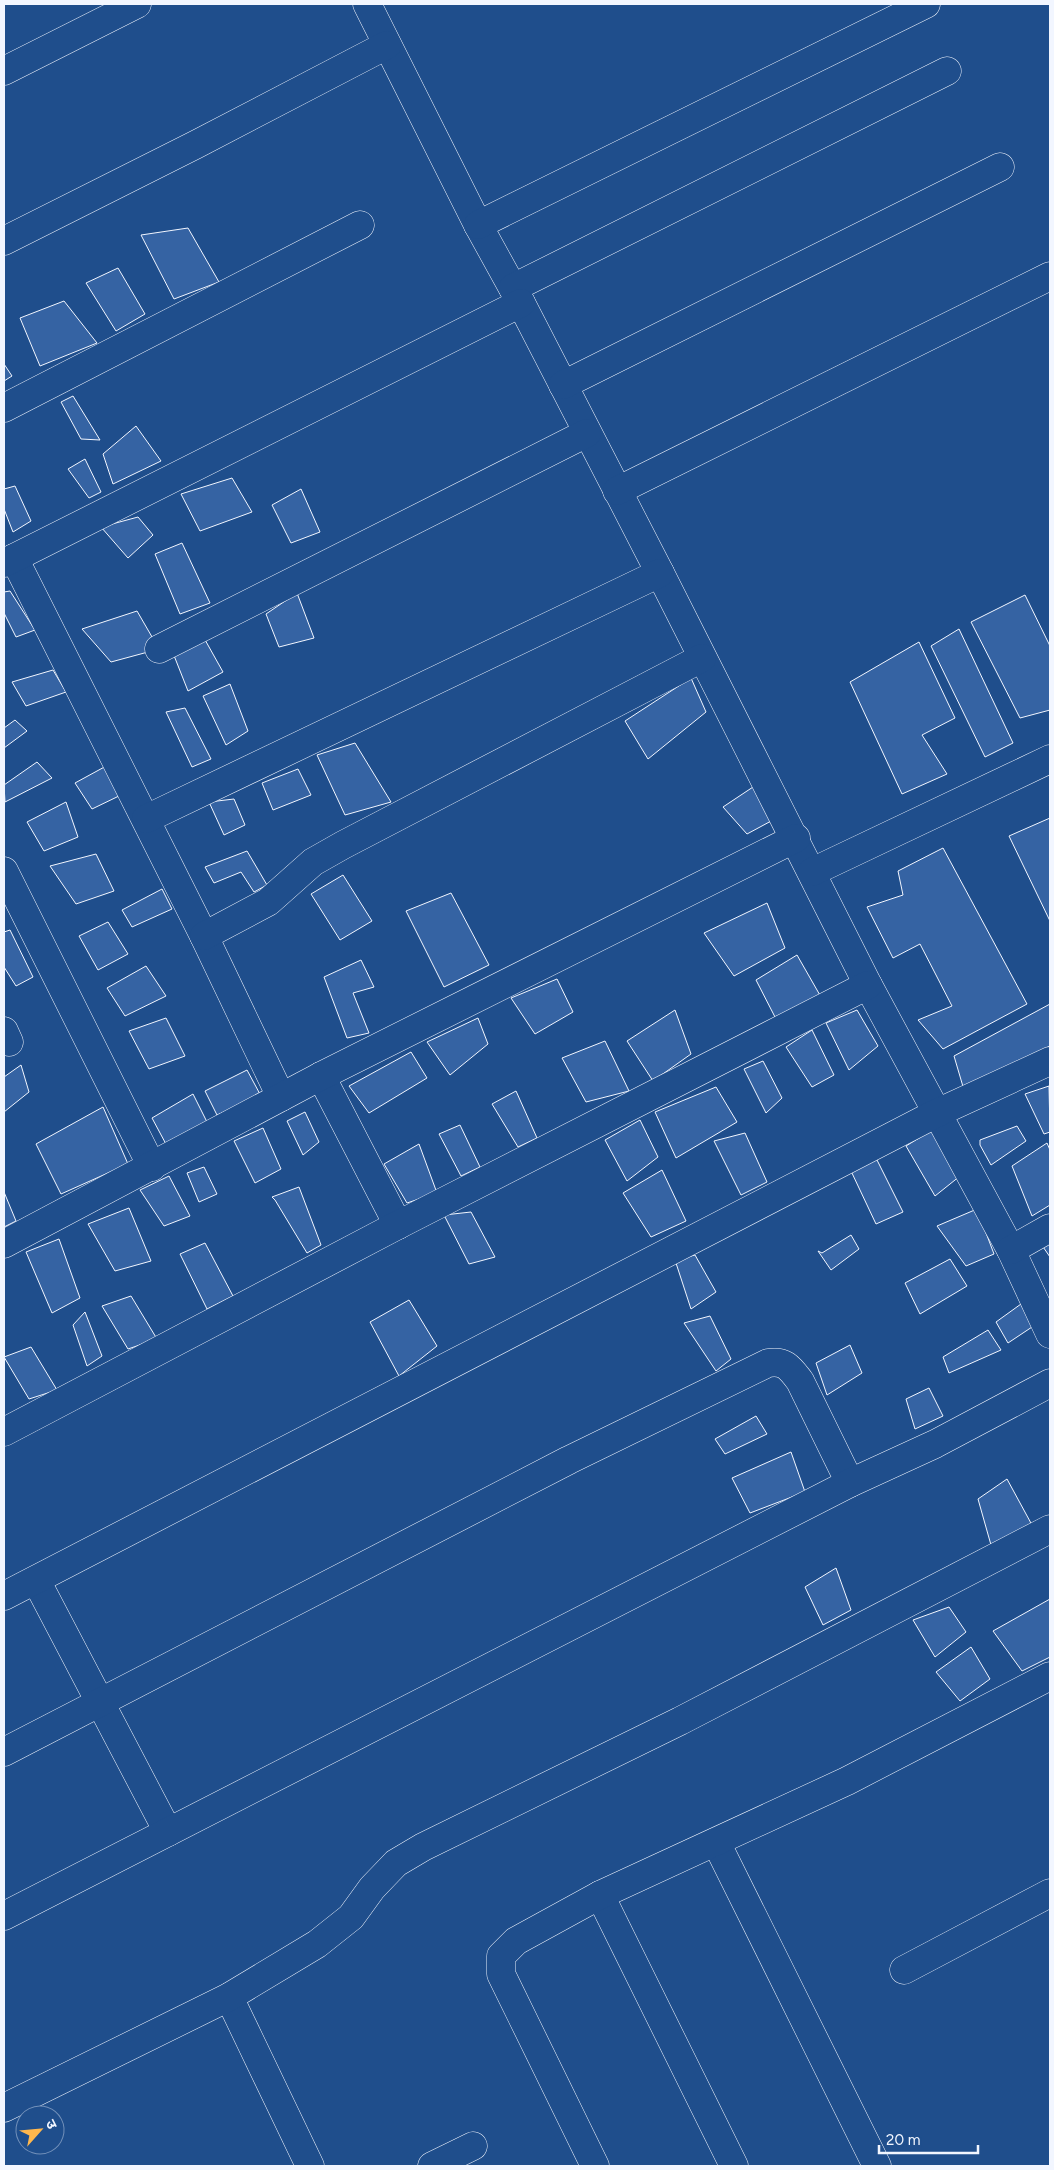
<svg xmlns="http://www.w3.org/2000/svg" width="1054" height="2170" viewBox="0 0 1054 2170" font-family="Figtree,'Noto Sans Devanagari',sans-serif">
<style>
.building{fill:#3563a3;stroke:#f2f6ff}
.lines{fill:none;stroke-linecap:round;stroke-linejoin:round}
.minor-casing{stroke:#f2f6ff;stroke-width:29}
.minor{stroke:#1f4e8c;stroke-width:28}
</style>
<rect width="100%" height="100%" fill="#1f4e8c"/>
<g class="building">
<path d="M188,228l31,54 -45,17 -33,-64z"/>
<path d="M118,268l27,46 -29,17 -30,-48z"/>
<path d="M64,301l33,42 -57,23 -20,-48z"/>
<path d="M4,364l8,12 -8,5z"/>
<path d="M73,396l27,44 -19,-1 -20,-37z"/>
<path d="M136,426l25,35 -48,23 -10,-30z"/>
<path d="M85,459l16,33 -12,6 -21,-29z"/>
<path d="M232,478l20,34 -52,19 -19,-37z"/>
<path d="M15,486l16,35 -18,11 -9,-23v-20z"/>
<path d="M301,489l19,43 -29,11 -19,-38z"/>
<path d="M138,517l15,18 -25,23 -27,-31z"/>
<path d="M182,543l28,60 -30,11 -25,-60z"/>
<path d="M10,591l25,39 -19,7 -12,-24v-21z"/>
<path d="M297,593l17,45 -35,9 -13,-33z"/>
<path d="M1025,595l25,51v64l-30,8 -49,-96z"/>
<path d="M137,611l22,38 -48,13 -29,-33z"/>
<path d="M959,629l54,114 -28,14 -54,-111z"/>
<path d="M204,638l19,34 -35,19 -15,-38z"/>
<path d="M919,642l36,76 -33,17 25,39 -45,20 -52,-112z"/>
<path d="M53,670l13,22 -40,14 -14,-24z"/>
<path d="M691,678l15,34 -58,47 -23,-38z"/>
<path d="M230,684l18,47 -22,14 -23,-49z"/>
<path d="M185,708l26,51 -19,8 -26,-55z"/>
<path d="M15,720l12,11 -23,17v-20z"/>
<path d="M355,743l36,59 -46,13 -28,-60z"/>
<path d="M37,762l15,16 -47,24 -1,-17z"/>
<path d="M108,765l13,30 -29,14 -17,-26z"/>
<path d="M298,769l13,26 -38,15 -11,-27z"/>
<path d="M753,787l20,33 -26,14 -24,-27z"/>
<path d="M234,799l11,26 -21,10 -15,-33z"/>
<path d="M66,802l12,35 -34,14 -17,-29z"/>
<path d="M1050,818v103l-41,-85z"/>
<path d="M943,848l84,156 -84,45 -25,-29 34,-14 -32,-62 -27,14 -26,-51 36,-12 -5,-24z"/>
<path d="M247,851l20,34 -13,7 -13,-20 -27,11 -9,-16z"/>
<path d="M96,854l18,37 -38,13 -26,-38z"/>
<path d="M343,875l29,46 -32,19 -29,-46z"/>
<path d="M162,889l10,20 -40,18 -10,-17z"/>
<path d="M451,893l38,72 -45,22 -38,-76z"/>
<path d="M767,903l18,45 -51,28 -30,-43z"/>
<path d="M108,922l20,32 -30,16 -19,-34z"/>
<path d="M10,930l23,47 -17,9 -12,-19v-35z"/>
<path d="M797,955l24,42 -46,20 -19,-37z"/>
<path d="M361,960l13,27 -21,6 16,40 -22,5 -23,-61z"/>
<path d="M146,966l20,30 -41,20 -18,-28z"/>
<path d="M557,979l16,33 -38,22 -24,-36z"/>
<path d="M1050,1004v42l-86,44 -10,-34z"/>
<path d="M675,1010l16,44 -38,27 -26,-40z"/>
<path d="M857,1010l21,36 -29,24 -23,-47z"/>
<path d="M166,1018l19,38 -36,13 -20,-38z"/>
<path d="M478,1018l10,26 -38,31 -23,-33z"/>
<path d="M812,1030l22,45 -22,12 -26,-40z"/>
<path d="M605,1041l24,50 -43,11 -24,-44z"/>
<path d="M411,1052l16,26 -58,35 -20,-27z"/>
<path d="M763,1061l19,37 -16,15 -22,-44z"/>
<path d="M21,1065l8,27 -25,20v-35z"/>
<path d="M247,1070l14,26 -44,19 -12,-24z"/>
<path d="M1049,1086l1,46 -6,2 -19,-40z"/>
<path d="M716,1087l21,35 -61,36 -21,-46z"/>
<path d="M516,1091l21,47 -19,9 -26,-43z"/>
<path d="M193,1094l16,32 -42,20 -15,-28z"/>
<path d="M103,1107l25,57 -67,30 -25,-50z"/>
<path d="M305,1112l14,30 -16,13 -16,-34z"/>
<path d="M640,1120l18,37 -31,24 -22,-41z"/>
<path d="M460,1125l20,42 -19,9 -22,-42z"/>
<path d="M1017,1126l9,15 -35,24 -11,-20v-5z"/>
<path d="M263,1128l18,41 -26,14 -21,-42z"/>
<path d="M932,1130l28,46 -25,20 -29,-50z"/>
<path d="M745,1133l22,49 -26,13 -27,-54z"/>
<path d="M1047,1143l3,7v55l-18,11 -20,-50z"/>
<path d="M419,1144l18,49 -30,10 -23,-39z"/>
<path d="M876,1158l27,54 -27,12 -25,-53z"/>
<path d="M204,1167l13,27 -18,8 -12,-29z"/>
<path d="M662,1170l24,51 -35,16 -28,-44z"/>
<path d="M169,1176l21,40 -26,10 -24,-36z"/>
<path d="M299,1187l22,58 -14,8 -32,-53 -3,-3z"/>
<path d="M4,1192l12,29 -12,6z"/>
<path d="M129,1208l22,53 -36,10 -27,-47z"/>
<path d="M977,1209l17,45 -28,12 -29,-40z"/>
<path d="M471,1212l24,45 -26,7 -25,-49z"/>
<path d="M1050,1234v23l-11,-16z"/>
<path d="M851,1235l8,14 -28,21 -13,-19 4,2z"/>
<path d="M59,1239l21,59 -28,15 -26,-61z"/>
<path d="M205,1243l28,53 -26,13 -27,-55z"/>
<path d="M695,1255l21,37 -25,17 -16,-49z"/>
<path d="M950,1259l17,27 -47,28 -15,-31z"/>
<path d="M131,1296l26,43 -29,10 -26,-43z"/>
<path d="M409,1300l28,46 -38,30 -29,-54z"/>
<path d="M1021,1304l11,23 -24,16 -12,-21z"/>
<path d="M85,1312l17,44 -15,10 -14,-41z"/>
<path d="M710,1316l21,43 -15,12 -32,-48z"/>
<path d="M988,1330l13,20 -52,23 -6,-16z"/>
<path d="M850,1345l12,28 -35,22 -11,-32z"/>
<path d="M31,1347l26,43 -28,9 -25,-42z"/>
<path d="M929,1388l14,28 -28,13 -9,-30z"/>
<path d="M756,1416l11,18 -42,20 -10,-15z"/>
<path d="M791,1452l14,40 -55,21 -18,-35z"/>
<path d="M1007,1479l25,46 -41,20 -13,-46z"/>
<path d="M836,1568l15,42 -28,15 -18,-38z"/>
<path d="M1050,1599v58l-28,14 -29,-40z"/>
<path d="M949,1607l17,25 -31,25 -22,-37z"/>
<path d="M971,1647l19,32 -30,22 -24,-29z"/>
</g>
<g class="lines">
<g class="minor-casing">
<g id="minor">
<path d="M367,4l111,221 43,78 139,270 208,412 143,265 39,84"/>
<path d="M4,71l133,-67"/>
<path d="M478,225l448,-221"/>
<path d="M4,241l191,-96 192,-100"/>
<path d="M513,288l434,-217"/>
<path d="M563,385l437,-218"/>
<path d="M4,408l356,-183"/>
<path d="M617,491l433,-215"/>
<path d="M14,558l190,378 77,161"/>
<path d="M4,563l517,-260"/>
<path d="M159,649l428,-216"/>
<path d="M146,819l514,-246"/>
<path d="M4,871l148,296"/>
<path d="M812,872l238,-113"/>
<path d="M204,936l64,-34 45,-40 30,-17 359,-187"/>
<path d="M4,1031l5,11"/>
<path d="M321,1076l77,149"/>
<path d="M4,1244l317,-168 475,-238"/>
<path d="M1011,1250l39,-22"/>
<path d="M4,1432l394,-207 470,-240"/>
<path d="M36,1580l132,252"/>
<path d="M4,1596l933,-483 113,-52"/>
<path d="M4,1752l565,-292 199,-97c17,-3 22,5 32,18l50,102"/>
<path d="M716,1842l161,324"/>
<path d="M600,1895l134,271"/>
<path d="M4,1916l846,-433 85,-39 115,-61"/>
<path d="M904,1970l146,-77"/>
<path d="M229,1997l81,169"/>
<path d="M4,2108l225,-111 88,-53 34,-27 21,-29 24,-25 27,-16 257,-126 370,-192"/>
<path d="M432,2166l41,-20"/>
<path d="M595,2166l-94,-192v-18l15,-15 84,-46 247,-114 203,-105"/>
</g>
</g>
<use href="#minor" class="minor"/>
</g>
<rect width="1054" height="2170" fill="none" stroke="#f2f6ff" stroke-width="10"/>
<g transform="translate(40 2130) rotate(63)"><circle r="24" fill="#1f4e8c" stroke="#7391ba"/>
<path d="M0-4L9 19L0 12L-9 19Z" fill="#ffb74d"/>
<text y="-8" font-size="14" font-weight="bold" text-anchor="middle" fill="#f2f6ff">उ</text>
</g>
<path d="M879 2145v8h99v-8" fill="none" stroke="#f2f6ff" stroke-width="2.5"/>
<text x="886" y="2145" font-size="15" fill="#f2f6ff" stroke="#1f4e8c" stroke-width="4" paint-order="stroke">20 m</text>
</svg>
